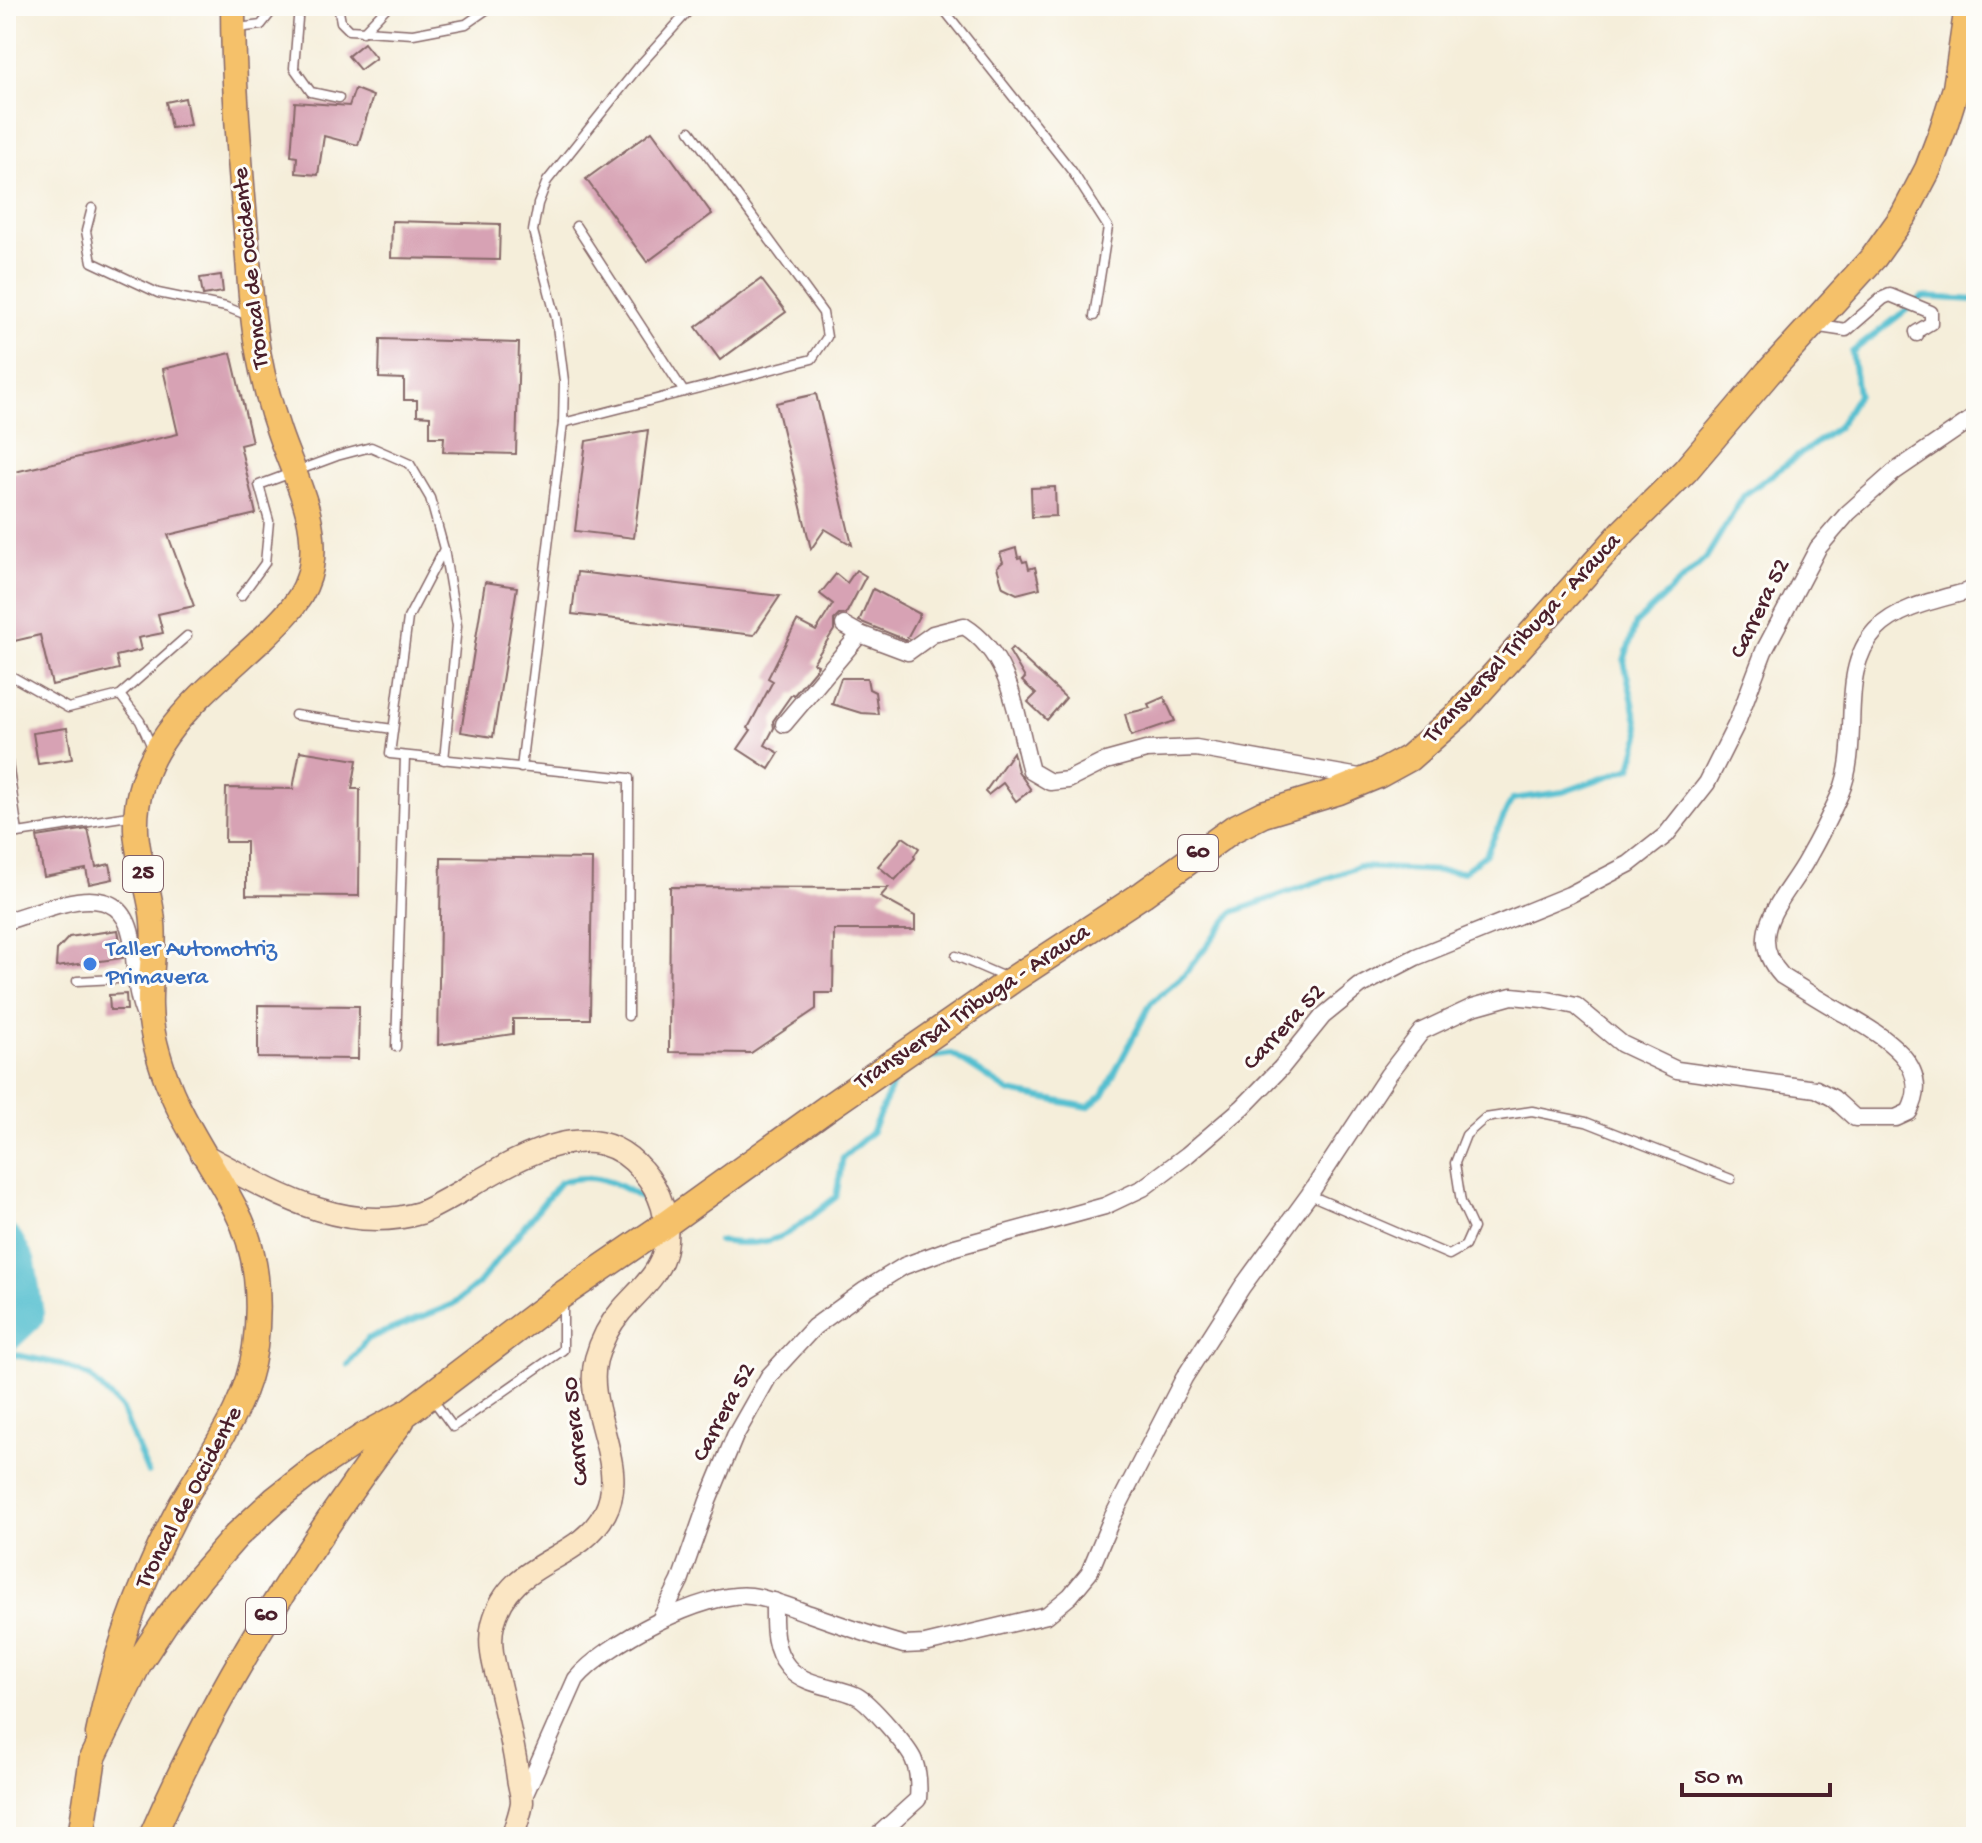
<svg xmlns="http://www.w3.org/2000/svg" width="1982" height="1843" viewBox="0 0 1982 1843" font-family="'Gochi Hand',sans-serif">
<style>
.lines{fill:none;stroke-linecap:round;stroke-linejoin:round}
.stream{stroke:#55bfd0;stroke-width:6}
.river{stroke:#55bfd0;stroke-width:36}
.building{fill:#d7a2b4}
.service-casing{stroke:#866768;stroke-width:11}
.pedestrian-casing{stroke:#866768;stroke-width:15}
.minor-casing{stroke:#866768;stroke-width:19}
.secondary-casing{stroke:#866768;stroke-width:25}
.primary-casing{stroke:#866768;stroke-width:27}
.trunk-casing{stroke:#866768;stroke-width:29}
.service{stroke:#fff;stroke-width:8}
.pedestrian{stroke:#fff;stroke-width:12}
.minor{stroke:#fff;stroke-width:16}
.secondary{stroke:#fbe6c4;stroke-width:22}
.primary{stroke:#f5c16b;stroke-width:24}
.trunk{stroke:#f5c16b;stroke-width:26}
.shop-dot{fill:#3f7fe0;stroke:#fdfcf7;stroke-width:3}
.labels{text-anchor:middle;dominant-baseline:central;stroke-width:6;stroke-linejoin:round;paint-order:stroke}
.shield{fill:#fdfcf7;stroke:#806168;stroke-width:2}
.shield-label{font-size:22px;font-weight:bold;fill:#4a1f2b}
.street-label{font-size:24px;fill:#4a1f2b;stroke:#fdfcf7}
.shop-label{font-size:24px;fill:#366cbe;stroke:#fdfcf7;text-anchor:start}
</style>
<rect width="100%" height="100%" fill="#fdfcf7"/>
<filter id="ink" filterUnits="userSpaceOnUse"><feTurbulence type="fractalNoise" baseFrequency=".0125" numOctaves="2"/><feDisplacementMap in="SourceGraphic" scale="16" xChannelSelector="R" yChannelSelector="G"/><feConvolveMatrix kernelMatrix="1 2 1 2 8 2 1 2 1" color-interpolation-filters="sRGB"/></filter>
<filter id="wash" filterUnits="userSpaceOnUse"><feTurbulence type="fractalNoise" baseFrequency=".006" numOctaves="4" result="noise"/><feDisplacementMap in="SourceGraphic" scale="32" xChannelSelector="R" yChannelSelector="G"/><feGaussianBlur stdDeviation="1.8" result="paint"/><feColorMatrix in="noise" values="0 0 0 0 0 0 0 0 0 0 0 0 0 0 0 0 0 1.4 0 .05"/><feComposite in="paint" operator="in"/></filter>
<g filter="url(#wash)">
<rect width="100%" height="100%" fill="#f5eeda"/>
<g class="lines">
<g class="stream">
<path d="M919,1059l33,-5 58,38 78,15 15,-12 48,-92 33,-28 49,-63 125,-45 105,5 23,-18 26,-55 51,-7 68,-24 9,-33 -16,-74 12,-38 70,-65 38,-63 94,-68 20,-33 -6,-42 71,-55 53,3"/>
<path d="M719,1241c60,9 72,-10 117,-44l7,-40 28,-24 27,-60 5,-3"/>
<path d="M6,1353l55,11 29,13 31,31 27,65"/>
<path d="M348,1365l19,-26 87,-35 24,-20 82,-102c40,-12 63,4 95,26"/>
</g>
<path class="river" d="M6,1243l12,21 8,51 -20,19"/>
</g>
<g id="blocks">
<g class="building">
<path d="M364,43l12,15 -16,12 -12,-14z"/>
<path d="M355,89l18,7 -15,49 -34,-9 -6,39 -22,-2 1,-16 -6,-1 4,-54 54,4z"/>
<path d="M185,98l5,27 -19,3 -5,-26z"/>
<path d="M652,131l60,83 -65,48 -61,-83z"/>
<path d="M392,221l108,3 -1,36 -108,-2z"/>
<path d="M221,275l2,17 -20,3 -3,-17z"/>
<path d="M761,279l25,33 -66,48 -24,-33z"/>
<path d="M380,339l139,4 -3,111 -73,-2 1,-15h-14v-21l-13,-1v-15h-13v-21l-25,-1z"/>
<path d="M231,353l21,89 -12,3 16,69 -88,21 26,71 -36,8 5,19 -25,5 3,12 -25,6 3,13 -67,16 -12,-50 -34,8v-169l172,-40 -15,-65z"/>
<path d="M816,394l36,151 -27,-16 -14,20 -35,-146z"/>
<path d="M648,430l-14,108 -59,-7 11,-90z"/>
<path d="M1055,487l1,29 -24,1 -1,-29z"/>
<path d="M1016,548l2,10 3,-1 2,5 4,-1 2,8 6,-2 5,21 -23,6 -14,-7 -6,-20 6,-5 -3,-9z"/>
<path d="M856,570l10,6 -20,38 -7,1 -5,5v10l-21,33 5,2 -3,5 -21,25 -2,-1 -19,27 1,7 -9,17 14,8 -10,16 -31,-20 13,-19 -3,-2 25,-47 -5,-3 29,-57 19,10 17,-27 -13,-10 16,-20 11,9z"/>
<path d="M577,572l203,24 -26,39 -182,-21z"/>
<path d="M485,582l32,5 -24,150 -32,-5z"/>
<path d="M873,589l47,25 -14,26 -47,-19z"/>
<path d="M1012,648l54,50 -19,22 -19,-18 8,-8 -14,-13 3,-3 -16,-27z"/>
<path d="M841,678h26l2,11 6,3 3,22 -17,-1 -29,-9z"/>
<path d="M1164,697l11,24 -44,15 -6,-22 25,-6 -2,-4z"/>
<path d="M67,728l5,31 -34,5 -5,-31z"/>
<path d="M300,751l57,9 -5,29h8l-1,107 -113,-1v-53h-21l1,-54 67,1z"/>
<path d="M1013,752l5,19 13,19 -15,11 -13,-18 -15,12 -3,-3z"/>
<path d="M88,829l8,38 14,-3 3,15 -24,5 -3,-15 -42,8 -7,-40z"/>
<path d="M903,837l16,11 -5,8 1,2 -20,22 -17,-14z"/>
<path d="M441,857l151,2 -2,160h-77v15l-75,11z"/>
<path d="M670,887l218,1 -8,9 35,19v14h-81l-1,63h-17v16l-65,44 -82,-1z"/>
<path d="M118,930l5,28 -67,9 1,-17 12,-13z"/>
<path d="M126,994l1,16h-17l-1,-15z"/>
<path d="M258,1005l101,1 -1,53 -100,-1z"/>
</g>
</g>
</g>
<g filter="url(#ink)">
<use href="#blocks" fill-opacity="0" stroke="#866768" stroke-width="2"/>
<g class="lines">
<g class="service-casing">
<g id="service">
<path d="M299,6l-5,62 17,24 28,6"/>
<path d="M338,6l3,16 8,8 64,4 53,-10 26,-18"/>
<path d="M941,6l131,165 36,56 -14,89"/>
<path d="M238,28l23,-3 15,-19"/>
<path d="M363,32l25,-26"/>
<path d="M92,208l-6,23 6,31 66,31 68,14 23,9"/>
<path d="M576,226l108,166"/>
<path d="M563,423l249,-64 15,-22 -4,-24 -133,-182"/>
<path d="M444,549l-36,69 -18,136 239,24 -1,238"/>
<path d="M241,596l24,-33 4,-42 -10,-36 78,-29 34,-9 39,17 20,34 14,51 13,77 -13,134"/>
<path d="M6,673l62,35 52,-13 20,26 12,26"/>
<path d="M120,695l67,-59"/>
<path d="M295,715l98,14"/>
<path d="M6,749l12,84 117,-18"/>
<path d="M521,768l42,-345 1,-42 -8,-63 -23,-87 5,-27 9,-23 93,-116 53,-59"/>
<path d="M956,956l51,22"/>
<path d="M77,981l58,-3"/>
<path d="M396,1047l9,-291"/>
<path d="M1310,1195l139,60 16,-9 8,-18 -12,-26 -6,-39 11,-28 19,-17 47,-7 54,11 145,57"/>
<path d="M431,1397l22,30 110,-77v-47"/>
</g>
</g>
<g class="pedestrian-casing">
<path id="pedestrian" d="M1813,325l33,5 37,-32 7,-3 41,17v11l-15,9 1,3"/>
</g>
<g class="minor-casing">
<g id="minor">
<path d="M844,625l16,9"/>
<path d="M784,724l76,-90 48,18 25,-18 31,-8c50,31 52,94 67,145l19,11 18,-2 38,-19 40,-11 50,-2 169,30"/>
<path d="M6,921c47,-13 120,-51 127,26 3,26 2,47 13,71"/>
<path d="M774,1601c0,23 -2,47 14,66 16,19 48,19 69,29 12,6 53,53 57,65 5,12 5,25 4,38l-42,38"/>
<path d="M660,1620l20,-39 28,-80 27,-65 34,-60 45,-49 51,-37 39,-24 51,-19 150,-41 38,-18 44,-33 56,-48 38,-39 42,-52 37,-30 56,-29 153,-62 60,-31 37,-29 41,-52 29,-58 28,-74 54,-103 30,-35 46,-41 82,-56"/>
<path d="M522,1801l54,-122c29,-35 129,-89 175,-83 20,3 40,11 59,18 31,11 62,22 94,31l21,-1 122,-29 23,-19 19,-23 23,-55 72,-140 58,-91 67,-92 79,-120 34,-44 51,-24 39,-11 31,3 33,7 46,38 55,26 139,19 17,9 22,20h41l13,-6c28,-51 -37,-82 -73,-103 -18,-10 -36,-22 -54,-33 -40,-43 4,-78 25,-117 12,-21 23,-43 33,-65 23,-53 -4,-121 36,-164 24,-25 67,-31 100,-41"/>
</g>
</g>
<g class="secondary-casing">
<path id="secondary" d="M202,1154c68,36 140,82 218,59 64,-27 159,-117 222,-43 19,21 28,50 23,78 -4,26 -28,44 -44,63 -12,14 -20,30 -25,48 -13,49 34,106 9,154 -28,52 -95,45 -112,111 -5,20 1,41 6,60 7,31 15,62 19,94 1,8 4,16 4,24 -1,11 -7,24 -9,35"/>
</g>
<g class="primary-casing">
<path id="primary" d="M98,1734c16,-80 44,-156 82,-228 29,-52 67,-97 75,-159 6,-45 3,-96 -19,-137 -24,-47 -56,-89 -73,-140 -7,-21 -13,-43 -13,-64 -1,-29 6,-56 3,-84 -2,-31 -16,-61 -17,-92 -3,-85 67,-136 123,-188 23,-22 47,-43 52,-75 8,-48 -17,-91 -32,-135 -9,-26 -16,-54 -21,-81 -8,-43 -9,-87 -13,-130 -6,-72 -12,-143 -12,-215"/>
</g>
<g class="trunk-casing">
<g id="trunk">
<path d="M81,1837l12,-80 46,-95 29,-44 33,-42 35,-40 39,-36 42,-33 44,-29 47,-26 154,-117 104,-71 164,-118 182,-126 131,-86 90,-65 30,-15 76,-23 39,-16 31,-17 50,-44 165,-183 61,-60 83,-98 106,-116 30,-42 24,-46 14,-37 14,-44 12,-82"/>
<path d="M152,1837c65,-150 151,-286 249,-416"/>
</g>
</g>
<use href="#service" class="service"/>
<use href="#pedestrian" class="pedestrian"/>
<use href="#minor" class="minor"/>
<use href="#secondary" class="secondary"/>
<use href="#primary" class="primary"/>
<use href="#trunk" class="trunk"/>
</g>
</g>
<circle class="shop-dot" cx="90" cy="964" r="8"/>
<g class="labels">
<g class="shield">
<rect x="1178" y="835" width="40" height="36" rx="6"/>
<rect x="123" y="856" width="40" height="36" rx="6"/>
<rect x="246" y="1598" width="40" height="36" rx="6"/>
</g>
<g class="shield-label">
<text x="1198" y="853">60</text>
<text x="143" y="874">25</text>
<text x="266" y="1616">60</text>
</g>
<g class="street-label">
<text transform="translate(252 268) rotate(-96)">Troncal de Occidente</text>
<text transform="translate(1761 609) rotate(-64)">Carrera 52</text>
<text transform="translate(1523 639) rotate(-47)">Transversal Tribuga - Arauca</text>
<text transform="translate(973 1008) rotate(-34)">Transversal Tribuga - Arauca</text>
<text transform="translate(1285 1028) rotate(-47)">Carrera 52</text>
<text transform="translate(725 1413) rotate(-62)">Carrera 52</text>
<text transform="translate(577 1431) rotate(-96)">Carrera 50</text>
<text transform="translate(190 1498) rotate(-62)">Troncal de Occidente</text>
</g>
<g class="shop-label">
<text x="106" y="950">Taller Automotriz<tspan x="106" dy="28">Primavera</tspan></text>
</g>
</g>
<rect width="1982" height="1843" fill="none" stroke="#fdfcf7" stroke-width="32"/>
<path d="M1682 1783v12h148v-12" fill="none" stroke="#4a1f2b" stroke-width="4"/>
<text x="1694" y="1783" font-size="24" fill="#4a1f2b" stroke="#fdfcf7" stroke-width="6" paint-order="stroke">50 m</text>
</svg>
